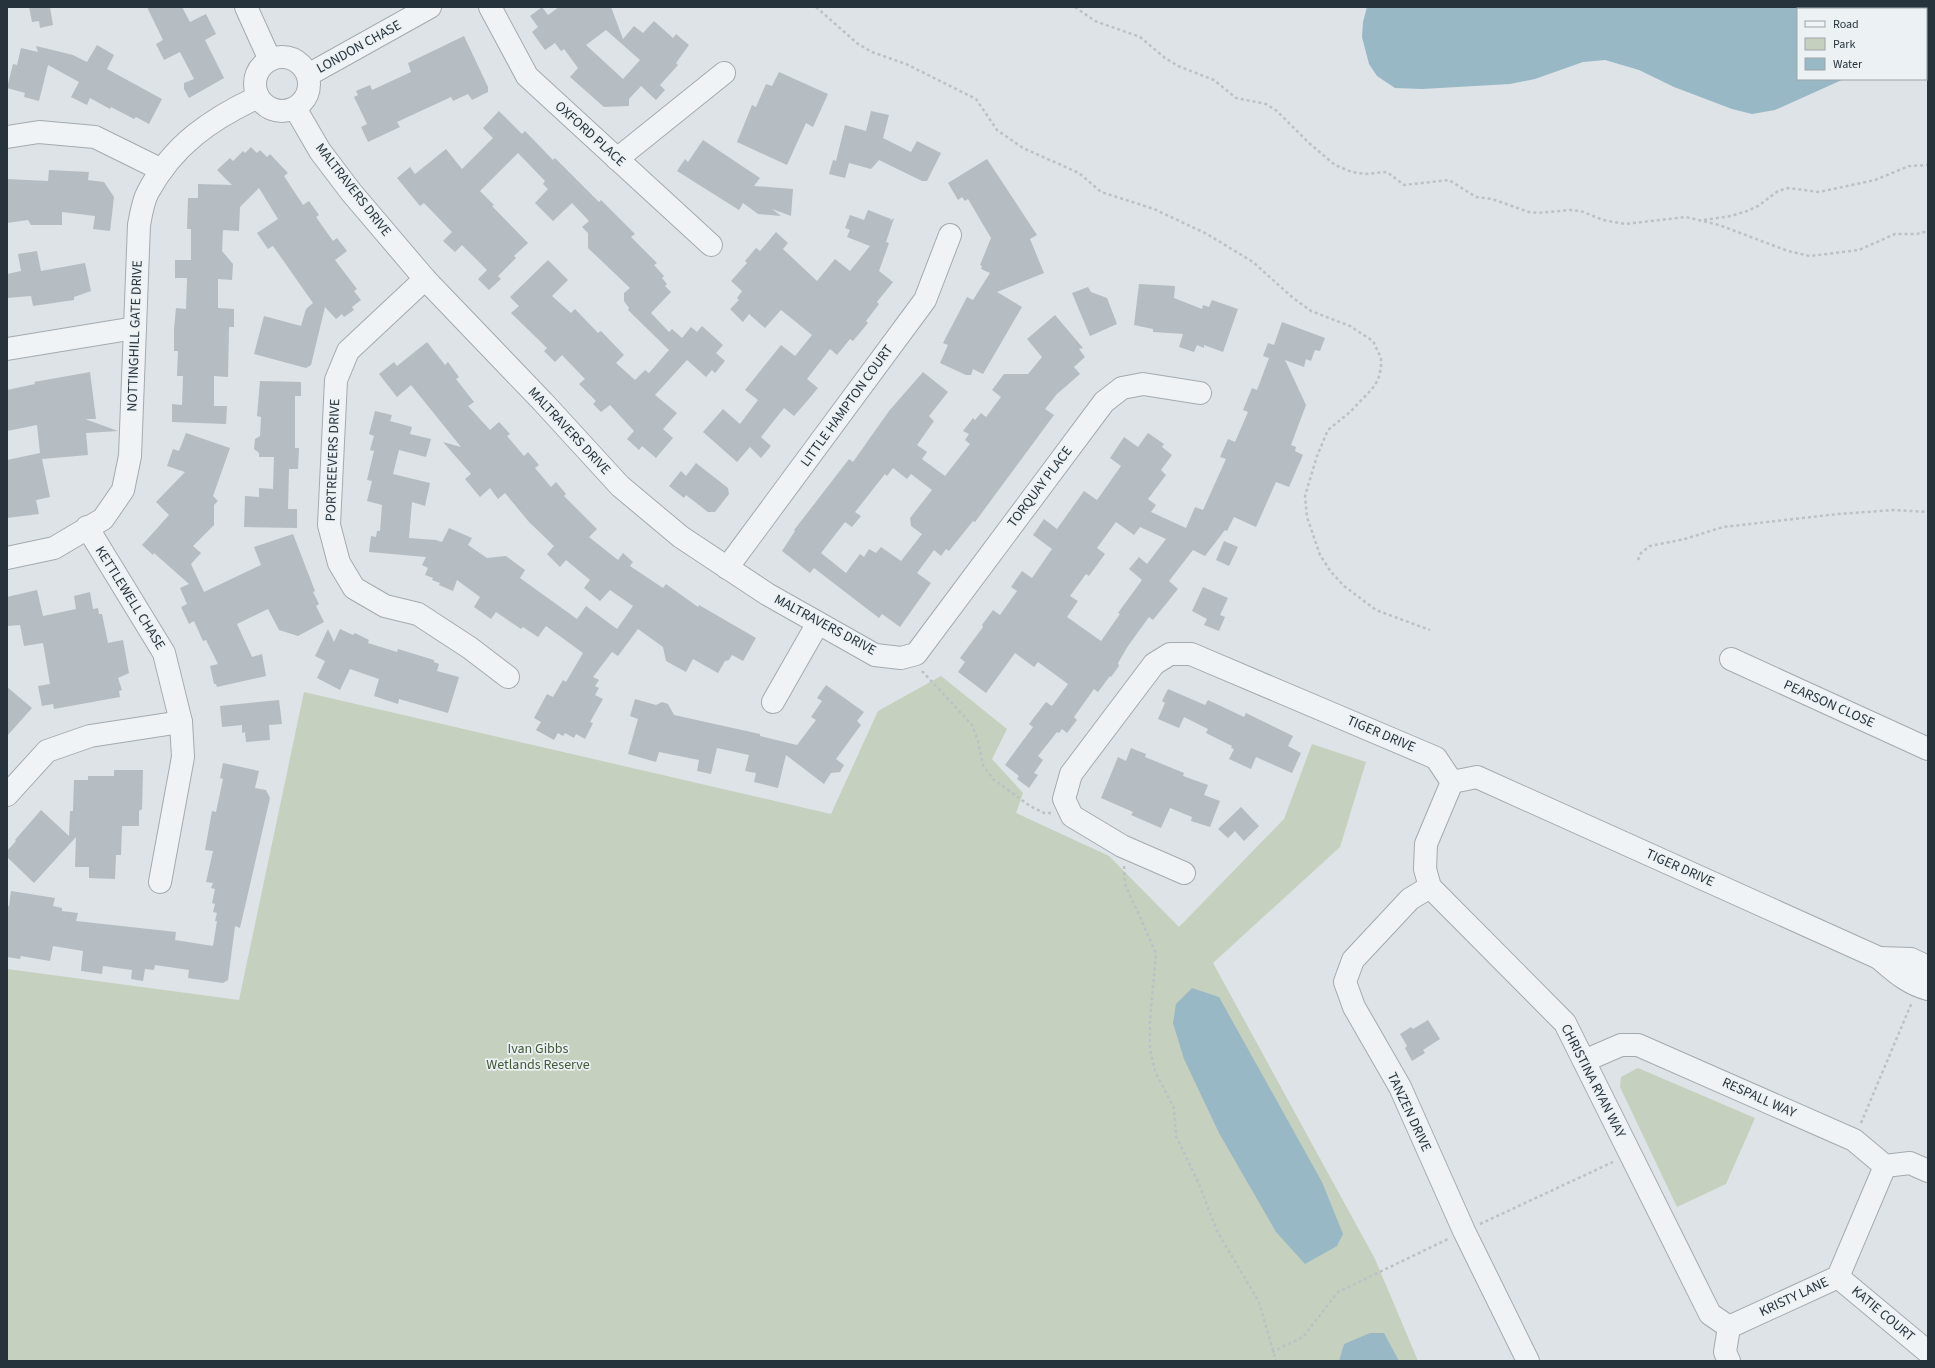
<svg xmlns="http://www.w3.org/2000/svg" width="1935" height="1368" viewBox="0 0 1935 1368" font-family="'Source Sans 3',sans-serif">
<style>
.green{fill:#c6d0be}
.water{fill:#99b8c6}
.building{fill:#b5bdc3;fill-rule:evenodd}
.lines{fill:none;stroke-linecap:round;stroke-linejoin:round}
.minor-casing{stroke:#a3abb0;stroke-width:24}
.path{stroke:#bcc1c5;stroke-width:2.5;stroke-dasharray:3 3;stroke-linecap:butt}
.minor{stroke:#f0f3f5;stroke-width:22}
.labels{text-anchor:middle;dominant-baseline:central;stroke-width:3.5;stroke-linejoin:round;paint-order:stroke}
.street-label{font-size:14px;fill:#27333c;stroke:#ecf1f4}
.park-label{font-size:14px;fill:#425735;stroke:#ecf1f4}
</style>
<rect width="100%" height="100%" fill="#dde3e6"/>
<g class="green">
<path d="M941,676l66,53 -15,30 31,34 -7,20 93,43 70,71 105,-108 28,-75 54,18 -26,85 -127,116 162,296 43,102h-1411v-392l232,31 65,-308 527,122 47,-103z"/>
<path d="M1638,1068l117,50 -29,66 -49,23 -57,-120 1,-10z"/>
</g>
<g class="water">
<path d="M1367,7h561v33l-2,1v-32h-128v70h46l-69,31 -23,4 -20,-5 -58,-22 -35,-17 -34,-10 -22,2 -48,17 -25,5 -88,5 -27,-1 -18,-12 -8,-12 -7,-27 1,-15z"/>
<path d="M1192,988l27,9 103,185 21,52 -6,12 -32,18 -29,-32 -57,-99 -35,-74 -11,-36 3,-19z"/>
<path d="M1370,1333h14l15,28h-60l5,-17z"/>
</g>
<g class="building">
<path d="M29,7h21l3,18 -13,3 -1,-7 -7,1z"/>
<path d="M147,7h35l8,15 16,-8 10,20 -11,6 19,38 -35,20 -5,-9v-6l10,-4 -14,-27 -16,8 -8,-16 7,-4z"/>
<path d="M542,7l6,8 11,-8h52l12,32 11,-13 9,7 11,-12 19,17 3,-4 13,11 -13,18 2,2 -18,20 5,5 -9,10 -15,-14 -12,13v7l-25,1 -34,-30 8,-9 -14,-19 -3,2 -6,-8 -10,7 -13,-18 6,-5 -8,-11zM606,30l34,30 -17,19 -37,-34z"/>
<path d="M464,36l24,51v5l-16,8 -4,-6 -15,7 -2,-4 -54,25 3,5 -32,15 -7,-15 6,-3 -13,-27 4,-2 -2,-4 14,-6 2,5 39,-18 -3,-9z"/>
<path d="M97,45l17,10 -7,14 55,30 -13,25 -13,-7 -2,2 -23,-12 -1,2 -20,-11 -3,7 -16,-8 8,-15 -31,-17 -9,36 -15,-4 1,-4 -18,-5 6,-24 4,1 4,-17 17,4 -2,-6 37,9 14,7z"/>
<path d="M779,72l49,22 -15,33 -7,-4 -19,42 -50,-23 15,-37 4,2 10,-23 6,2z"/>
<path d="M499,111l23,23 3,-3 28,29 2,-2 44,44 2,-2 34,34 -4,3 26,26 -3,2 10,11 -2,2 5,6 -2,2 6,6 -20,21 18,19 3,-3 10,9 9,-11 6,5 5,-6 21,19 -7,8 9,8 -10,12 -3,-3 -6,7 -19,-17 -32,35 22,18 -14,16 10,9 -17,20 -14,-12 -3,4 -12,-11 7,-8 -24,-26 -9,7 -8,-8 3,-3 -17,-17 6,-5 -23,-24 -7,7 -11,-11 3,-3 -36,-35 8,-7 -9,-9 38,-37 20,20 -16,16 19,17 4,-4 23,24 3,-2 23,24 -8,8 19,17 10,-10 4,3 20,-23 -41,-40 1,-2 -5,-7v-8l6,-5 -42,-40v-15l-6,-6 7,-6 -17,-18 -19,18 -18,-18 13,-14 -5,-5 2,-3 -27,-28 -38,38 14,14 -2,1 36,37 -14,13 2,2 -18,18 3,3 -12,11 -11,-11 9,-9 -25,-25 -7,7 -12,-11 9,-9 -28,-29 -4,3 -23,-28 13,-11 5,7 31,-25 16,20 31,-31 -10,-10z"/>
<path d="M871,111l18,4 -6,23 28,14 6,-11 24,12 -14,28h-5l-43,-21 -8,9 -22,-6 -4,15 -16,-4 4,-14 3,1 9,-36 21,6z"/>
<path d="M703,140l57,38 -6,8 39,3 -2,27 -19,-7 9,7 -23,-2 -15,-11 -4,7 -62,-39 8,-12 3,3z"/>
<path d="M251,147l6,6 3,-3 7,7 3,-3 18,19 -4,3 19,29 6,-4 10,14 -3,2 17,24 4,-3 10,13 -12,9 22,29 -3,2 7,9 -9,7 2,3 -10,7 -2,-3 -6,5 -11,-12 -14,58 -5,3 -52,-14 10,-38 37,10 5,-17 7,-6 -40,-57 -5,3 -11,-16 21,-14 -19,-31 -19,19 -1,24 -16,-1 -1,21 11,13 -1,16 -14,-1v29l16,1v18h-5l-1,50 -14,-1v30h13l-1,18 -54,-2v-18l10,1 1,-29h-6l1,-25h-4v-22l2,-21 10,1 1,-31h-12v-18h16v-31h-4l1,-31h10v-14l34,1 -15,-15 13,-12 3,3 10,-10 2,2z"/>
<path d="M987,159l50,76 -7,4 14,34 -47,19 25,15 -39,67 -10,-5 -2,6h-5l-26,-12 8,-18 -5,-2 24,-46 6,3 17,-27 -9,-4 1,-3 -2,-1 11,-27 -23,-39 -3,2 -3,-4 -4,3 -10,-17z"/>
<path d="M49,170l40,2 -1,8 16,2 10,15 -4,34 -17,-2 2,-13 -33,-4v13h-31l-3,-5 -21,3v-44l41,2z"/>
<path d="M868,210l23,9 -1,2 4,-3 -8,24 3,1 -10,28 14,11 -16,20 2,2 -13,17 2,2 -15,18 -3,-2 -13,16 -7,-6 -23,30 11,9 -10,12 -14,16 -10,-8 -23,29 10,9 -10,12 -11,-11 -13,15 -34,-30 20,-23 17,15 18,-24 -13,-10 36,-45 14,11 17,-21 -31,-25 -16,18 -16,-14 -6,8 -13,-13 9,-9 -2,-2 5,-7 -11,-10 16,-18 -2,-2 11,-13 4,3 16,-19 12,11 -5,6 34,32 18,-22 15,12 20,-25 -23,-9 3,-7 -5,-2 5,-13 14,5z"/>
<path d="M37,251l4,20 44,-8 6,28 -17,6v3l-41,6 -2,-10 -24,2v-24l14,-3 -3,-17z"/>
<path d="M1139,284l36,2 -1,12 28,11 1,-4 6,2 3,-7 26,9 -15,43 -19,-7v3l-7,-3 -3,7 -15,-5 4,-13 -30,-2v-3l-19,-4z"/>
<path d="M1088,287l3,5 16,6 10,26 -27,12 -18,-43z"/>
<path d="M1055,315l28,33 -4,1 6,8 -11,10 6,7 -23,20 -12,15 9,6 -79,107 -2,-1 -24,30 -3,-2 -5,7 -7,-6 -17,23 14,10 -31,44 -18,-13 -3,4 -65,-50 -4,5 -28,-22 13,-20 -1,-1 11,-14 44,-57 4,3 36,-51 34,-39 25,20 -19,24 5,5 -17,24 10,7 -5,7 23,17 25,-32 -5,-4 4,-6 -6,-3 10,-13 2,2 6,-7 5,4 15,-20 -9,-7 12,-16h24l14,-17 -15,-18zM893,468l14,11 4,-5 21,16 -22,28 1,8 11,8 -21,27 -20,-14 -5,6 -7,-4 -5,8 -4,-3 -14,19 -25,-20 24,-31 7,5 9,-11 -6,-4 30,-38 2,2z"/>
<path d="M1282,322l43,16 -5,13 -5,-1 -4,11 -5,-2 -2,8 -19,-7 21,45 -15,40 5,2 -1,4 8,4 -14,32 -13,-5 -20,45 -22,-10 -7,14 -2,-1 -20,26 -12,-6 -24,31 9,8 -25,31 -4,-3 -21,29 -10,17 1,3 -8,11 -1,-1 -12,16 -4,-3 -20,28 3,3 -10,13 -5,-4 -3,4 -2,-1 -19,24 5,4 -9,13 4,2 -9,13 -12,-9 2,-3 -14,-11 28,-38 -4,-3 17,-22 6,4 16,-22 -30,-22 -4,5 -19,-14 -29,40 -28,-21 7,-10 -5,-4 23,-31 -1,-2 11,-15 7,5 17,-24 -6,-4 11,-16 10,7 20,-29 -19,-14 11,-16 13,10 27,-38 13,9 24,-34 -11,-8 14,-21 14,10 10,-14 16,11 -2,3 10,8 -11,15 5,5 -18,24 8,6 -5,7 35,16 9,-21 8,3 23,-51 -6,-2 8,-18 7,3 13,-30 -5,-2 9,-22 5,2 12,-32 -6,-2 5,-13 6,2zM1116,522l18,13 6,-8 26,12 -19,25 -8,-7 -10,12 13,11 -24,33 2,1 -19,27 -34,-24 11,-16 -8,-5 16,-22 3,2 16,-22 -8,-6z"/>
<path d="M427,342l18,23 3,-3 11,15 -3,2 18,23 -6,4 22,24 9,-8 11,12 -3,2 17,20 4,-4 11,13 -4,3 16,19 5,-5 10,12 -2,2 33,33 -8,8 29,23 5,-7 10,9 -3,4 33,22 3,-4 32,23 1,-2 57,33 -13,23 -11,-6 -3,5 -4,1 -7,12 -25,-14 -7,13 -20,-11 -3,-14 -25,-18 -20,27 -6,-4 -19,25 6,3 -4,6 4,2 -4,7 8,4 -13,23 3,1 -8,16 -9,-5 -2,4 -9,-5 -2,3 -5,-3 -4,7 -18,-10 5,-8 -7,-4 13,-24 6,3 10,-17 3,2 17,-29 -37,-27 -8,11 -15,-10 -2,2 -25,-17 -5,7 -17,-12 6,-10 -23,-17 -4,11 -14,-6 1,-2 -8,-3 1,-2 -8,-3 3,-7 -6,-3 4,-8 -57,-5 2,-16 5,1 1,-6h3l2,-26 -15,-4 5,-20 -5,-1 7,-29 -4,-1 4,-14 -5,-2 6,-23 17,4 -2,6 22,6 -2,7 21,5 -5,18 -27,-7 -6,24 37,9 -5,23 -13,-4 -3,36 27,2 6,2 7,-14 23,10 -4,7 19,13 19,-2 19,14 -5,8 57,41 9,-13 31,23 16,-23 -23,-16 -10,11 -16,-13 6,-8 -24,-20 -6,7 -13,-13 7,-8 -25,-24 -24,-29 -7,6 -8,-11 -10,9 -15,-18 6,-5 -28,-32 18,5 -50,-62 -14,12 -18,-23 15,-12 3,4z"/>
<path d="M90,372l6,47h-11l33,12 -32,2 2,22 -46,4 8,38 -14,3 3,14 -32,4v-58l33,-7 -3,-28 -30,6v-41l28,-6 -1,-2z"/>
<path d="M260,381l41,1v14h-6v52h4l-1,21h-9l-1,40h9v19l-53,-1 1,-31 14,1v-9l14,1 1,-32h-15v-4l-5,-4 1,-10 5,-3 1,-19 -4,-1z"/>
<path d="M186,433l44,15 -17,48 5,5 -4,4v20l-21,21 8,7 -10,11 13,28 57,-27 -7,-18 39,-13 22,57 -2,1 6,12 -3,2 8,16 -26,14 -19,-6 -11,-21 -31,15 15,33 10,-3 4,22 -49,11 -1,-3h-2l-4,-18 8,-2 -12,-24 -3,1 -9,-20 -5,3 -8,-17 6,-3 -7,-16 9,-4 -35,-31 -1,2 -11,-10 27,-30 -13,-13 29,-30 -18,-6 6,-17 6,2z"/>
<path d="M696,463l32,25 1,6 -14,18h-7l-22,-17 -2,3 -15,-12 12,-15 5,5z"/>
<path d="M1224,541l14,6 -9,19 -13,-6z"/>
<path d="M1203,587l25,11 -8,17 5,2 -6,14 -15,-6 3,-6 -15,-8z"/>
<path d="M37,590l6,26 33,-7 -2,-13 16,-4 3,17 5,-1 1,6h3l6,29 15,-3 6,33 -11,5 4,12 -3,1 1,6 -66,12 -1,-5 -11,2 -4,-20 12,-2 -7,-41 -19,3 -4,-21 -13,1v-29z"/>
<path d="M328,629l6,13 6,-13 13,6 2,-2 14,7 -1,3 29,9 1,-3 36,11v2l5,2 -2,7 22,6 -11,36 -49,-14 -1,5 -24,-8 5,-17 -29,-10 -10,21 -23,-12 8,-17 -10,-5z"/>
<path d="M826,685l38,27 -7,9 4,4 -25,34 8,6 -4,7 -9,1 -7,11 -38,-29 -8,33 -24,-6 2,-9 -11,-2 4,-16 -32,-7 -6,26 -14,-3 2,-11 -40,-8 -3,10 -28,-8 10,-35 -8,-3 5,-17 21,6 6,-3 6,2 6,11 86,19v2l37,9 19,-25 -5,-3 11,-16 -5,-3z"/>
<path d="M7,687l25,21 -25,28z"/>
<path d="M1168,689l37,16 3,-5 36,17 2,-4 47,23 -5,10 13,7 -9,20 -36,-16 -5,12 -22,-10 5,-10 -3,-1 1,-2 -26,-13 2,-4 -24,-12 -5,11 -21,-9 7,-16 -3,-2z"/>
<path d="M279,700l3,24 -13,1 1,15 -24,2 -1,-10 -3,1v-8l-20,2 -2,-21z"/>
<path d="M1131,748l15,6 -1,3 39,16 -1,3 25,9 -4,10 16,6 -10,26 -19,-6 1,-4 -22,-9 -9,20 -30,-13 2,-3 -32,-14 17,-41 8,4z"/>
<path d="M223,763l36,8 -4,17 11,2 4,8 -30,130 -5,-2 -7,54 -5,3 -35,-5 1,-8 -34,-5 -1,5 -9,-1 -2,12 -12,-2 1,-9 -29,-4 -1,8 -21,-3 2,-20 -30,-5 -3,15 -29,-5 -1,3 -13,-2v-51h2l2,-15 44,7 -2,8 9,2v3l16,2 -2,8 100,11 -1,8 38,6 4,-25h-2l2,-8 -4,-1 2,-8 -3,-1 3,-14 -4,-1 2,-5 -7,-1 7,-31 -8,-1 7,-39 4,1 7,-33 -3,-1z"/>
<path d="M114,770h29l-1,39 -3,2v15h-17l-1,29h-5l-1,24 -26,-1v-11h-14l1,-30 -42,46 -27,-26v-6l9,-10 -1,-1 26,-30 28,26 1,-25h3l1,-31h14v-4h26z"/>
<path d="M1241,807l18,19 -15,15 -9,-10 -7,7 -10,-9z"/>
<path d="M1428,1020l12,19 -17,11 2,3 -13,8 -7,-13 2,-2 -7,-12 11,-7 2,2z"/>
</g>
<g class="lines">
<g class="minor-casing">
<g id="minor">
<path d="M246,7l24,53"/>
<path d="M490,7l37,69 184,169"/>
<circle cx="282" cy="84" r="27"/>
<path d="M308,75l122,-68"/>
<path d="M295,108l25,43 31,41 74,87 118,123 77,84 61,51 86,57 108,61 26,3 15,-4 188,-252 18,-14 21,-4 57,9"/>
<path d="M7,137l32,-5 56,5 67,33"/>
<path d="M617,159l107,-86"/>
<path d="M425,279l-77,72 -12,29 -7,145 10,38 15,25 31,18 33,8 52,34 38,29"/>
<path d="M7,349l128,-21"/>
<path d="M87,527l77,126 17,69 2,35 -23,125"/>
<path d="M7,558l47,-10 49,-29 20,-29 7,-34 9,-231c2,-11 4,-24 9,-33 25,-47 63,-73 110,-95"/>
<path d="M727,568l198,-268 25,-65"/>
<path d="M1731,659l197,90"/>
<path d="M773,702l45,-79"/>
<path d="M1452,782l-26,62 -1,25 5,18 135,136 145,291 19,13 -4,25 4,9"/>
<path d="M7,795l40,-44 43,-15 91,-14"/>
<path d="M1184,873l-62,-27 -50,-30 -8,-17 7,-25 83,-110 16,-10h21l245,104 16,24 25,-5 402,181c15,13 29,26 49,31"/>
<path d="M1430,887l-20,12 -57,61 -8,22 9,25 46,80 64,144 64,130"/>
<path d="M1879,958l32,1 17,8"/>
<path d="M1584,1061l37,-16h17l216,95 31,26 25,-3 18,8"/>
<path d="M1838,1277l90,75"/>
<path d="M1729,1327l109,-50 47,-111"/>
</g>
</g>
<g class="path">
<path d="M816,7l42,37 14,8 34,12 70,35 21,31 26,18 56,25 22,19 53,17 53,25 46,28 39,35 19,14 39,15 23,15 8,17v10l-3,12 -6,9 -22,23 -22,18 -11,26 -12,40 2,21 13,38 11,17 13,14 32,24 54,20"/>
<path d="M1075,7l20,14 45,16 25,21 13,8 36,14 22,18 30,6 11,7 32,32 26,22 17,7 13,2 22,-2 17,13 45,-5 27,17 16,2 37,13 9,1 32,-3 11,1 22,9 22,4 61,-7 33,8 69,26 22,5 49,-6 36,-16h22l11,-3"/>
<path d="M1704,220l27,-4 16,-5 11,-5 20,-15 10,-3 31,4 56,-12 34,-14 19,-1"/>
<path d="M1638,560l3,-7 9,-7 35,-7 38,-12 115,-13 56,-4 34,2"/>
<path d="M922,671l50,54 6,16 5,24 10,14 37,27 14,7h7"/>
<path d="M1124,866l1,18 31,69 -6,68v28l5,22 19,37 2,28 23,48 18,47 42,71 17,59"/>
<path d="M1861,1123l51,-121"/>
<path d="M1480,1224l133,-62"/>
<path d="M1272,1352l31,-15 35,-45 110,-53"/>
</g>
<use href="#minor" class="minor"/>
</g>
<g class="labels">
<g class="street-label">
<text transform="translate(359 47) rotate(-29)">LONDON CHASE</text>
<text transform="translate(590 134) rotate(42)">OXFORD PLACE</text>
<text transform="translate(353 190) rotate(52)">MALTRAVERS DRIVE</text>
<text transform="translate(135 336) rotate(-88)">NOTTINGHILL GATE DRIVE</text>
<text transform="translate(847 406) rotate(-54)">LITTLE HAMPTON COURT</text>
<text transform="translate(569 431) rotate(47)">MALTRAVERS DRIVE</text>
<text transform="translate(333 460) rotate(-88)">PORTREEVERS DRIVE</text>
<text transform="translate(1040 487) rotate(-53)">TORQUAY PLACE</text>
<text transform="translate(130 598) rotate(58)">KETTLEWELL CHASE</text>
<text transform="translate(825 625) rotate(28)">MALTRAVERS DRIVE</text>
<text transform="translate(1829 704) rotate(24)">PEARSON CLOSE</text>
<text transform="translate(1381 734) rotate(23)">TIGER DRIVE</text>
<text transform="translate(1680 868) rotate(24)">TIGER DRIVE</text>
<text transform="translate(1593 1081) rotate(63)">CHRISTINA RYAN WAY</text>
<text transform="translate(1759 1098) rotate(24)">RESPALL WAY</text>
<text transform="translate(1409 1112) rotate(65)">TANZEN DRIVE</text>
<text transform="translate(1794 1297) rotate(-25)">KRISTY LANE</text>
<text transform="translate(1883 1314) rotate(40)">KATIE COURT</text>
</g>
<g class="park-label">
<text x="538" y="1049">Ivan Gibbs<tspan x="538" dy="16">Wetlands Reserve</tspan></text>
</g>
</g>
<rect width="1935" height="1368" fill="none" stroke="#27333c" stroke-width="16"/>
<rect x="1797" y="8" width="130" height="72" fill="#ecf1f4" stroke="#9da5aa"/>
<rect x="1805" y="21" width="20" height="6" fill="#f0f3f5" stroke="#9da5aa"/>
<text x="1833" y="28" font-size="12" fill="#27333c">Road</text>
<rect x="1805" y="38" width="20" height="12" fill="#c6d0be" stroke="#9da5aa"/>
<text x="1833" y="48" font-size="12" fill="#27333c">Park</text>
<rect x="1805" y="58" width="20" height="12" fill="#99b8c6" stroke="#9da5aa"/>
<text x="1833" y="68" font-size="12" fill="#27333c">Water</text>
</svg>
